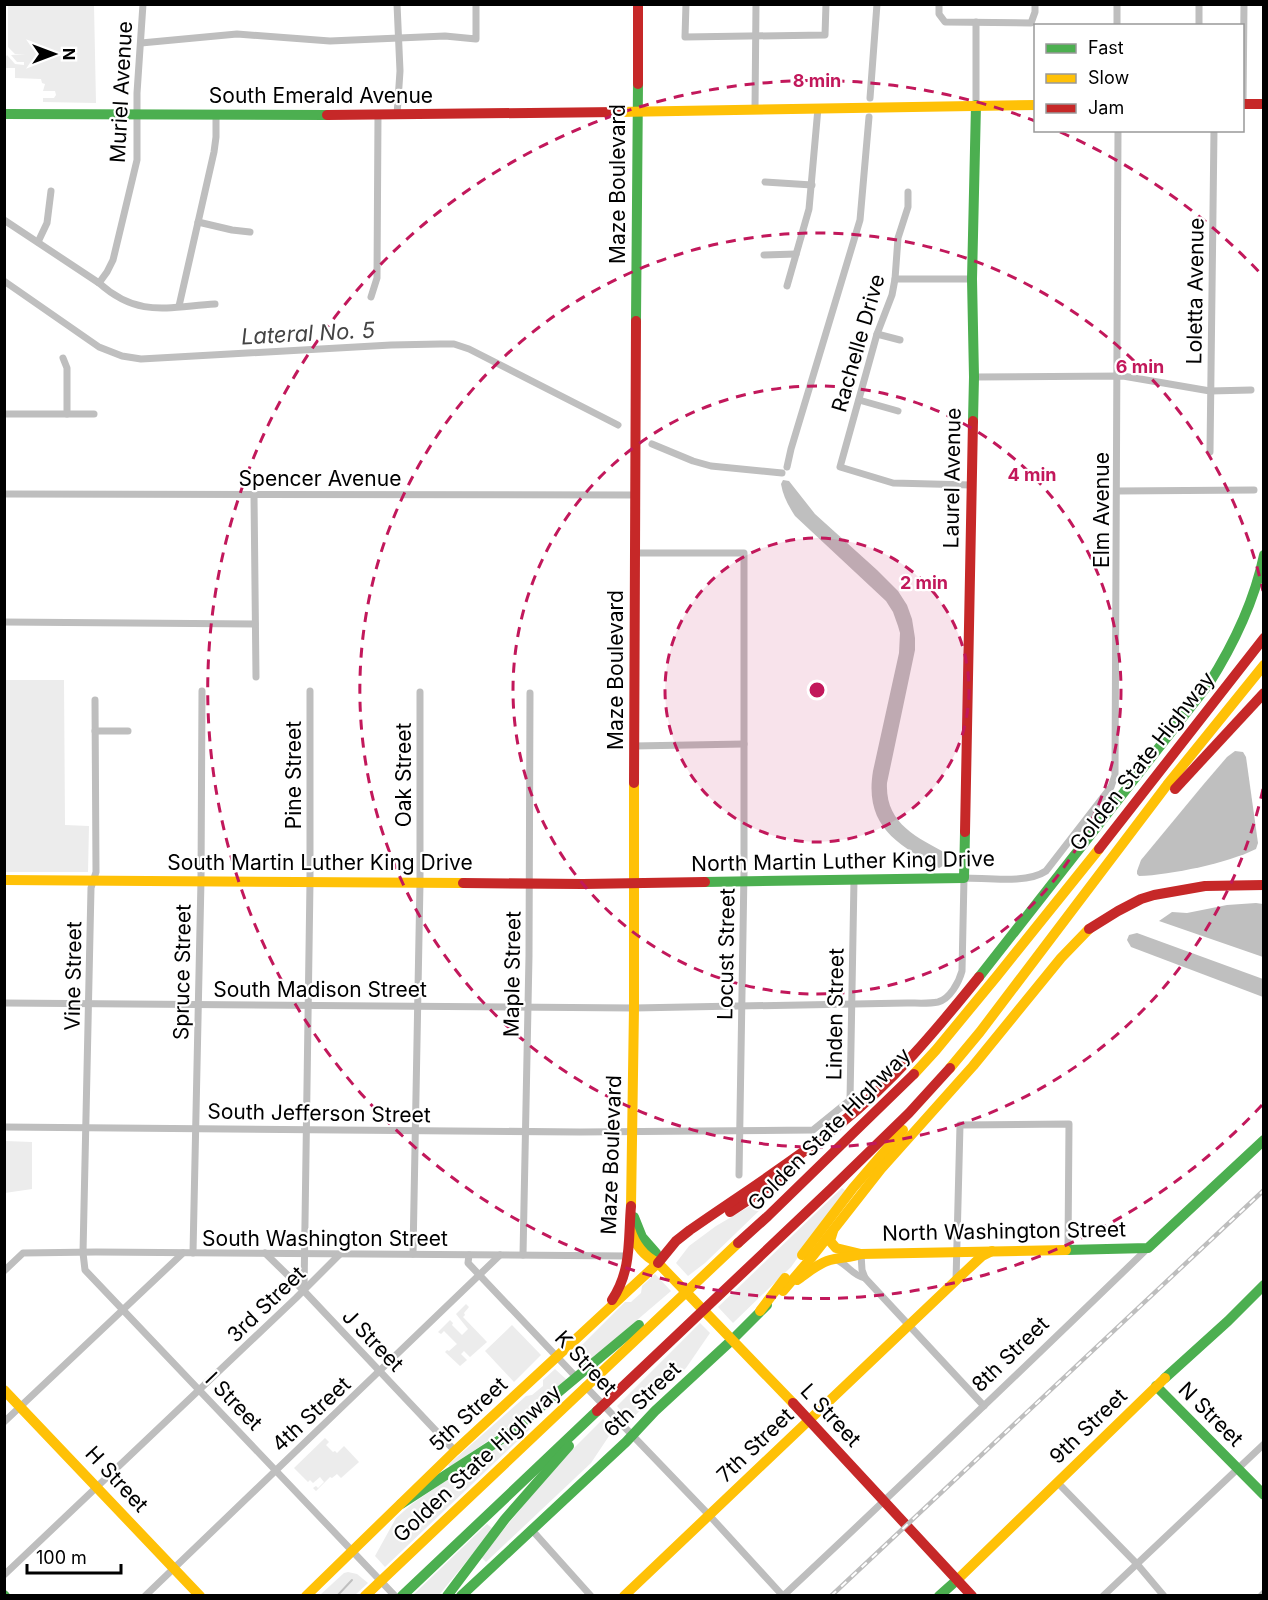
<svg xmlns="http://www.w3.org/2000/svg" width="1268" height="1600" viewBox="0 0 1268 1600" font-family="Inter,sans-serif">
<style>
.green{fill:#ececec}
.water{fill:#bfbfbf}
.lines{fill:none;stroke-linecap:round;stroke-linejoin:round}
.stream{stroke:#bfbfbf;stroke-width:2}
.canal{stroke:#bfbfbf;stroke-width:7}
.street{stroke:#bebebe;stroke-width:7}
.fast{stroke:#4caf50;stroke-width:10}
.slow{stroke:#ffc107;stroke-width:10}
.jam{stroke:#c62828;stroke-width:10}
.rail-casing{stroke:#bebebe;stroke-width:4.5}
.rail{stroke:#fff;stroke-width:2;stroke-dasharray:7;stroke-linecap:butt}
.ring{fill:none;stroke:#c2185b;stroke-width:3;stroke-dasharray:10 8}
.labels{text-anchor:middle;dominant-baseline:central;stroke-width:4.5;stroke-linejoin:round;paint-order:stroke}
.street-label{font-size:21px;fill:#000;stroke:#fff}
.water-label{font-size:22px;font-style:italic;fill:#444;stroke:#fff}
.centre{fill:#c2185b;stroke:#fff;stroke-width:3}
.ring-label{font-size:18px;text-anchor:middle;font-weight:bold;fill:#c2185b;stroke:#fff;stroke-width:4.5;stroke-linejoin:round;paint-order:stroke}
</style>
<rect width="100%" height="100%" fill="#fff"/>
<g class="green">
<path d="M8,5h86l2,98 -53,-1v-4h11l2,-3 -1,-4h-12l2,-7 -3,-1 -1,-4 -26,-1v-10h-10v-10l2,-3 8,9 9,1v-3h-7l-6,-7 15,-1h-11l-7,-7z"/>
<path d="M5,680h59l1,145 24,1 -1,46h-83z"/>
<path d="M5,1141l27,1v47l-27,4z"/>
<path d="M842,1188l4,3 -55,76 -58,56 -15,-16z"/>
<path d="M762,1199l3,6 -60,58 -17,13 -12,-13 13,-17 27,-20z"/>
<path d="M655,1274l16,17 -90,77 -11,-11 55,-55h6l10,-9 1,-7z"/>
<path d="M466,1304l3,3 -5,6 1,2 -2,2 24,25 -17,15 -6,-6 -3,3 6,6 -7,6 -15,-14 2,-2 2,1 8,-7 -13,-13 -3,3 -3,-2 12,-12 3,3 -1,2 10,10 6,-6 -12,-15z"/>
<path d="M700,1323l10,10 -24,35 -56,52 -13,-14z"/>
<path d="M512,1325l29,30 -27,27 -29,-31z"/>
<path d="M555,1369l12,11 -47,39 -70,48 -2,-2 78,-69 6,-1 11,-9v-6z"/>
<path d="M603,1419l10,11 -22,33 -105,99 -5,-5 75,-91z"/>
<path d="M526,1424l4,5 -145,138 -10,-11 21,-38 16,-14z"/>
<path d="M325,1438l4,4 -3,3 7,7 2,-1 2,2 7,-7 15,16 -18,16 -4,-4 -5,4 -2,-1 -14,14 -3,-3 3,-2 2,2 6,-6 -4,-5 -7,6 -3,-3 -2,2 -14,-14z"/>
<path d="M487,1524l6,5 -54,66h-26z"/>
<path d="M348,1572l9,2 11,9 -13,12h-35l24,-22z"/>
</g>
<g class="water">
<path d="M783,480l6,1 26,33 62,56 21,21 9,14 5,14 3,19v12l-28,133c-2,41 30,54 60,71 1,8 -1,10 -8,14 -42,-24 -75,-42 -66,-97l26,-118 1,-20 -2,-7 -5,-14 -7,-11 -91,-85c-7,-11 -12,-20 -14,-32z"/>
<path d="M1235,751l8,1 3,5 12,86 -2,6c-28,14 -85,26 -117,27l-2,-2v-3l4,-11 62,-75 24,-28z"/>
<path d="M1256,903l7,1v53l-104,-36 13,-9 15,1 40,-8z"/>
<path d="M1137,933l126,46v18l-132,-50 -4,-7 2,-5z"/>
</g>
<g class="lines">
<path class="stream" d="M337,1596l15,-16"/>
<g class="canal">
<path d="M870,98l7,-94"/>
<path d="M4,281l95,66 23,9 19,3 250,-14 49,-1h14l15,5 149,76"/>
<path d="M652,444l41,17 18,5 71,7"/>
<path d="M787,467l4,-18 69,-229 9,-103"/>
</g>
<g class="street">
<path d="M397,4l3,67 -3,44"/>
<path d="M686,4l-1,33 140,-2 1,-31"/>
<path d="M939,4v10l6,8 86,1 4,-11v-8"/>
<path d="M976,22v83"/>
<path d="M1117,26v-22"/>
<path d="M1199,26v-22"/>
<path d="M141,43l96,-9 93,7 115,-5 31,3v-35"/>
<path d="M1243,104l1,-100"/>
<path d="M755,109l1,-105"/>
<path d="M765,182l47,3"/>
<path d="M908,192v15l-10,31 -3,41 -3,16 -15,39 -37,133 53,16 78,2"/>
<path d="M4,220l95,63c39,35 68,24 116,21"/>
<path d="M198,222l34,8 18,2"/>
<path d="M38,242l9,-19 4,-32"/>
<path d="M764,255l32,-1"/>
<path d="M895,279h77"/>
<path d="M99,283l8,-11 6,-12 24,-100v-67l6,-89"/>
<path d="M787,286l22,-77 9,-101"/>
<path d="M371,297l6,-19 1,-163"/>
<path d="M179,306l35,-154 2,-15v-23"/>
<path d="M877,334l23,6"/>
<path d="M63,358l4,10v46"/>
<path d="M974,377l149,-1 87,15 41,-1"/>
<path d="M859,400l39,11"/>
<path d="M4,414h90"/>
<path d="M1210,452l4,-322"/>
<path d="M1118,491l136,-1"/>
<path d="M4,494l631,1"/>
<path d="M254,495l2,182"/>
<path d="M635,553h109v319l-5,303"/>
<path d="M4,622l251,2"/>
<path d="M95,700l1,172 -5,16 -8,365 2,17 310,326"/>
<path d="M95,731h33"/>
<path d="M634,746l110,-2"/>
<path d="M4,1003l630,5 273,-5c10,0 22,1 31,-1 12,-3 21,-20 24,-31l2,-93c23,0 63,6 82,-7l65,-84 4,-12 3,-645"/>
<path d="M4,1127l576,5 233,-2 37,-30 4,-220"/>
<path d="M193,1253l8,-373 1,-189"/>
<path d="M265,1253l39,38 151,160"/>
<path d="M413,1254l7,-371v-191"/>
<path d="M861,1254l1,16 3,8 119,128"/>
<path d="M469,1255l-1,8 109,115"/>
<path d="M523,1255l6,-299 1,-263"/>
<path d="M837,1260c11,5 16,16 28,18"/>
<path d="M4,1271l19,-18 73,-1 532,4"/>
<path d="M956,1281l4,-156 109,-1 -1,125"/>
<path d="M304,1291l6,-409v-191"/>
<path d="M585,1386l124,129 74,81c123,-115 244,-231 365,-348"/>
<path d="M4,1422l179,-169"/>
<path d="M1058,1483l79,81 27,32"/>
<path d="M531,1529l60,67"/>
<path d="M4,1575l292,-277 44,-44"/>
<path d="M145,1596l355,-341"/>
<path d="M1103,1596l161,-152"/>
<path d="M1261,1596l3,-3"/>
</g>
<g class="fast">
<path d="M4,114l323,1"/>
<path d="M636,321l2,-237"/>
<path d="M973,421l1,-44 -2,-98 4,-174"/>
<path d="M705,882l259,-4 1,-46"/>
<path d="M979,977l229,-292c26,-41 46,-82 56,-130"/>
<path d="M634,1217l8,20 14,16 2,10"/>
<path d="M1066,1250l82,-2 116,-108"/>
<path d="M1165,1378l63,-57 36,-36"/>
<path d="M1156,1386l108,109"/>
<path d="M401,1504l105,-68 133,-111"/>
<path d="M4,1595l1,1"/>
<path d="M402,1596l195,-185"/>
<path d="M447,1596l58,-77 64,-73"/>
<path d="M461,1596l165,-154 29,-31 78,-72 34,-34"/>
<path d="M939,1596l18,-16"/>
</g>
<g class="slow">
<path d="M618,112l418,-7"/>
<path d="M4,880l459,3"/>
<path d="M950,1068l30,-36 187,-247 97,-120"/>
<path d="M914,1074l22,-24 61,-74 102,-127"/>
<path d="M631,1206l3,-198v-225"/>
<path d="M630,1229c5,16 13,27 28,34l135,140"/>
<path d="M833,1231l-3,10 6,7 25,6"/>
<path d="M802,1255l51,-67 50,-58"/>
<path d="M797,1280c9,-6 19,-15 30,-19 11,-4 23,-3 34,-7l205,-4"/>
<path d="M783,1291l29,-34 69,-88 92,-103 88,-108 28,-29"/>
<path d="M760,1311l25,-33"/>
<path d="M4,1390l196,206"/>
<path d="M957,1580l208,-202"/>
<path d="M306,1596l149,-145 203,-188"/>
<path d="M365,1596l373,-353"/>
<path d="M624,1596l343,-326 15,-14 10,-5"/>
</g>
<g class="jam">
<path d="M638,84v-80"/>
<path d="M1242,104h22"/>
<path d="M327,115l291,-3"/>
<path d="M634,783l2,-462"/>
<path d="M1175,789l89,-96"/>
<path d="M965,832l8,-411"/>
<path d="M1099,849l165,-211"/>
<path d="M463,883l120,1 122,-2"/>
<path d="M1089,929l29,-18 23,-12 13,-4 51,-9 59,-1"/>
<path d="M730,1212l61,-40"/>
<path d="M738,1243l30,-27 146,-142"/>
<path d="M658,1263l18,-22 14,-11c50,-35 103,-68 150,-106 53,-42 97,-95 139,-147"/>
<path d="M612,1300c20,-30 16,-60 19,-94"/>
<path d="M793,1403l179,193"/>
<path d="M597,1411l234,-222 78,-76 41,-45"/>
</g>
<g class="rail-casing">
<path id="rail" d="M831,1596l433,-406"/>
</g>
<use href="#rail" class="rail"/>
</g>
<circle cx="817" cy="690" r="152" fill="#c2185b" fill-opacity=".12"/>
<g class="ring">
<circle cx="817" cy="690" r="152"/>
<circle cx="817" cy="690" r="304"/>
<path d="M1263 789A457 457 0 1 1 1263 591"/>
<path d="M1262 1105A609 609 0 1 1 1035 121M1060 132A609 609 0 0 1 1262 275"/>
</g>
<g class="labels">
<g class="street-label">
<text transform="translate(121 92) rotate(-87)">Muriel Avenue</text>
<text x="321" y="95">South Emerald Avenue</text>
<text transform="translate(617 184) rotate(-90)">Maze Boulevard</text>
<text transform="translate(1195 291) rotate(-89)">Loletta Avenue</text>
<text transform="translate(858 343) rotate(-74)">Rachelle Drive</text>
<text x="320" y="478">Spencer Avenue</text>
<text transform="translate(952 478) rotate(-89)">Laurel Avenue</text>
<text transform="translate(1101 510) rotate(-90)">Elm Avenue</text>
<text transform="translate(615 670) rotate(-90)">Maze Boulevard</text>
<text transform="translate(1142 761) rotate(-52)">Golden State Highway</text>
<text transform="translate(293 775) rotate(-90)">Pine Street</text>
<text transform="translate(403 775) rotate(-90)">Oak Street</text>
<text transform="translate(843 861) rotate(-1)">North Martin Luther King Drive</text>
<text x="320" y="862">South Martin Luther King Drive</text>
<text transform="translate(726 954) rotate(-89)">Locust Street</text>
<text transform="translate(182 972) rotate(-89)">Spruce Street</text>
<text transform="translate(512 974) rotate(-89)">Maple Street</text>
<text transform="translate(73 976) rotate(-89)">Vine Street</text>
<text x="320" y="989">South Madison Street</text>
<text transform="translate(835 1014) rotate(-89)">Linden Street</text>
<text transform="translate(319 1113) rotate(1)">South Jefferson Street</text>
<text transform="translate(829 1129) rotate(-45)">Golden State Highway</text>
<text transform="translate(611 1155) rotate(-88)">Maze Boulevard</text>
<text transform="translate(1004 1231) rotate(-1)">North Washington Street</text>
<text x="325" y="1238">South Washington Street</text>
<text transform="translate(266 1304) rotate(-44)">3rd Street</text>
<text transform="translate(373 1340) rotate(46)">J Street</text>
<text transform="translate(1010 1354) rotate(-44)">8th Street</text>
<text transform="translate(586 1363) rotate(47)">K Street</text>
<text transform="translate(642 1399) rotate(-44)">6th Street</text>
<text transform="translate(234 1401) rotate(46)">I Street</text>
<text transform="translate(311 1414) rotate(-43)">4th Street</text>
<text transform="translate(468 1414) rotate(-43)">5th Street</text>
<text transform="translate(1211 1414) rotate(45)">N Street</text>
<text transform="translate(831 1415) rotate(47)">L Street</text>
<text transform="translate(1088 1426) rotate(-44)">9th Street</text>
<text transform="translate(755 1445) rotate(-44)">7th Street</text>
<text transform="translate(477 1463) rotate(-43)">Golden State Highway</text>
<text transform="translate(117 1479) rotate(47)">H Street</text>
</g>
<g class="water-label">
<text transform="translate(308 333) rotate(-3)">Lateral No. 5</text>
</g>
</g>
<circle cx="817" cy="690" r="9" class="centre"/>
<g class="ring-label">
<text x="817" y="87">8 min</text>
<text x="1140" y="373">6 min</text>
<text x="1032" y="481">4 min</text>
<text x="924" y="589">2 min</text>
</g>
<rect width="1268" height="1600" fill="none" stroke="#000000" stroke-width="12"/>
<rect x="1034" y="24" width="210" height="108" fill="#ffffff" stroke="#999999" stroke-width="1.5"/>
<rect x="1046" y="44" width="30" height="9" fill="#4caf50" stroke="#999999" stroke-width="1.5"/>
<text x="1088" y="54" font-size="18" fill="#000000">Fast</text>
<rect x="1046" y="74" width="30" height="9" fill="#ffc107" stroke="#999999" stroke-width="1.5"/>
<text x="1088" y="84" font-size="18" fill="#000000">Slow</text>
<rect x="1046" y="104" width="30" height="9" fill="#c62828" stroke="#999999" stroke-width="1.5"/>
<text x="1088" y="114" font-size="18" fill="#000000">Jam</text>
<g transform="translate(54 54) rotate(90)" stroke="#ffffff" stroke-width="4.5" paint-order="stroke">
<path d="M0-4.5L10 22L0 15L-10 22Z" fill="#000000"/>
<text y="-9" font-size="16" font-weight="bold" text-anchor="middle" fill="#000000">N</text>
</g>
<path d="M27 1564v9h94v-9" fill="none" stroke="#000000" stroke-width="3"/>
<text x="36" y="1564" font-size="18" fill="#000000" stroke="#ffffff" stroke-width="4.5" paint-order="stroke">100 m</text>
</svg>
